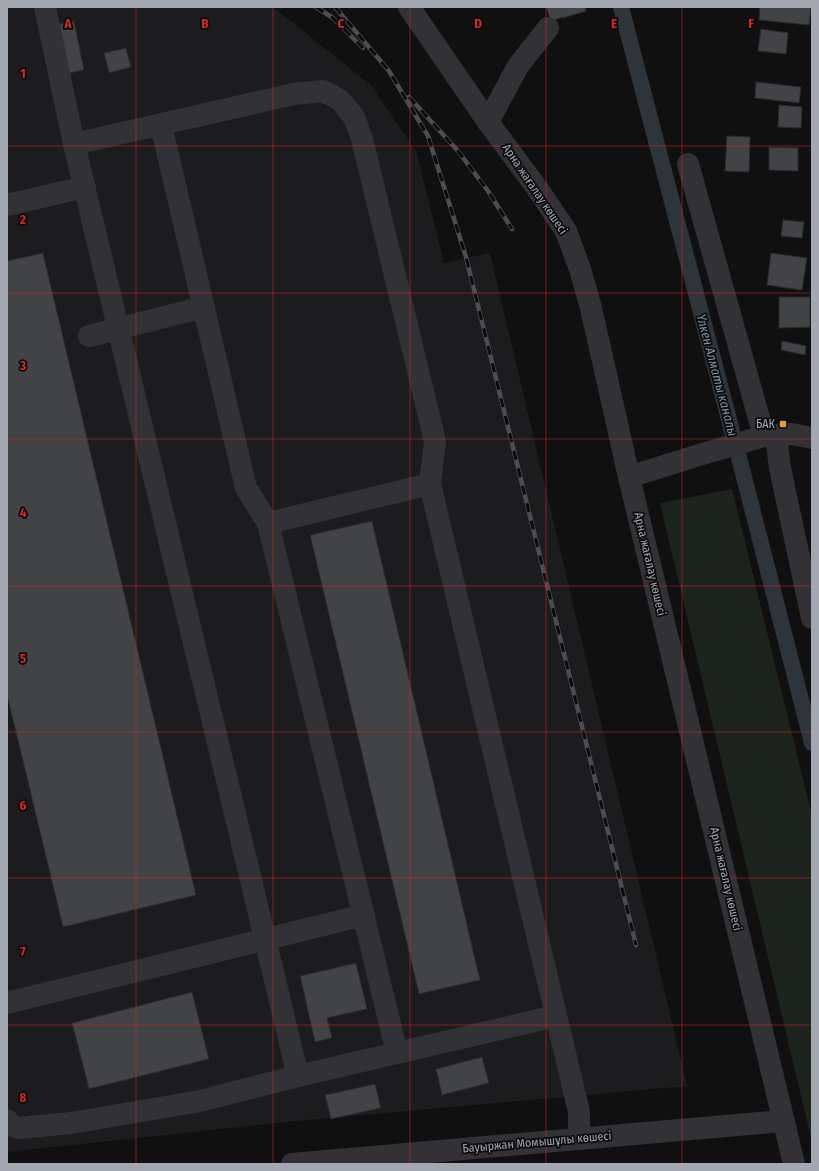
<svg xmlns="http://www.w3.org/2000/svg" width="819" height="1171" viewBox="0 0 819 1171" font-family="'Fira Sans Condensed',sans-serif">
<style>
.built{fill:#1c1c1e}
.green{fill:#1d231d}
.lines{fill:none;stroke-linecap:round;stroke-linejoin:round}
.canal{stroke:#2d353a;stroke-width:16}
.building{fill:#424346;stroke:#2a2a2d}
.minor{stroke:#323236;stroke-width:22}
.rail-casing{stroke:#4b4d50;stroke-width:4.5}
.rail{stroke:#0b0b0c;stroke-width:3;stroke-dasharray:9;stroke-linecap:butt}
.grid{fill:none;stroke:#d62828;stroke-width:1;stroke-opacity:0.55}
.poi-dot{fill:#da9c3f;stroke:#0b0b0c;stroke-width:1.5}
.labels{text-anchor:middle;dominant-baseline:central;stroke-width:3.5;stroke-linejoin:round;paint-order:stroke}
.street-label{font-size:12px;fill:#a3a8b0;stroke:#0b0b0c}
.poi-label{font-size:12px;fill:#a3a8b0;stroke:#0b0b0c;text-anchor:end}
.water-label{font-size:13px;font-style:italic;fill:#7d97a8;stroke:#0b0b0c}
.grid-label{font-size:13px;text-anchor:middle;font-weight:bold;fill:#d62828;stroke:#0b0b0c;stroke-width:3.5;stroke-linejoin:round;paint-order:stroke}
</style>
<rect width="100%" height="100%" fill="#101011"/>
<path class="built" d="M7,7h266l97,77 46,67 28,112 46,-10 197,833 -392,35 -288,31z"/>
<path class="green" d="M732,489l80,327v326l-152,-639z"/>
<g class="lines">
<path class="canal" d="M621,7l122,466 69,270"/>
</g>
<g class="building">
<path d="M546,7h39l1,4 -23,7v-1l-12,4z"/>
<path d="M760,7h51l-2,18 -50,-5z"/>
<path d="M74,21l10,49 -19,4 -10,-49z"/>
<path d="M761,29l27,4 -2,21 -28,-3z"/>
<path d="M126,48l5,19 -22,6 -5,-20z"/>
<path d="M756,82l45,5 -2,16 -44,-5z"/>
<path d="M779,105l23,2 -1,21 -23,-1z"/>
<path d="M727,136l23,1 -1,35 -24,-1z"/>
<path d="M769,147l29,1v23l-29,-1z"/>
<path d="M783,220l21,2 -2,16 -21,-2z"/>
<path d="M43,253l153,642 -133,32 -56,-232v-434z"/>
<path d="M771,253l36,5 -5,32 -35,-5z"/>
<path d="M779,297h31v30l-31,1z"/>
<path d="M782,341l24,5 -1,9 -24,-5z"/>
<path d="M372,521l108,459 -61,14 -109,-459z"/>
<path d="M356,963l11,46 -40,9 5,20 -17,4 -15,-66z"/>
<path d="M192,992l17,67 -120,30 -17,-66z"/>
<path d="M482,1057l7,26 -47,12 -6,-26z"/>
<path d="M375,1084l6,24 -50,11 -6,-24z"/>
</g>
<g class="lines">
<g class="minor">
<path d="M45,7l29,137 224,932"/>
<path d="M409,7l79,115 49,66 29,43 14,38 11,39 38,169 165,687"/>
<path d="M488,122l30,-56 30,-38"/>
<path d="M161,125l85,363 22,35 129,530"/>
<path d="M74,144l220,-50 29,-3 17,9 14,17 8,22 73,302 -5,43 149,628v27"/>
<path d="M688,164l76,272"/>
<path d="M7,205l78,-18"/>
<path d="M89,336l115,-29"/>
<path d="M776,435l4,33 32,150"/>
<path d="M629,477l70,-22 65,-19 28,-2 20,4"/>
<path d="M268,523l162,-39"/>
<path d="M7,1003l357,-88"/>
<path d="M7,1120l3,5 9,3 52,-5 129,-22 98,-25 258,-60"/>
<path d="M292,1164l491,-43"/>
</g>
<g class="rail-casing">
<g id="rail">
<path d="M316,7l17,11 30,30"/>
<path d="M335,7l54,64 39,65 38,121 170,688"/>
<path d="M409,97l49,54 30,40 24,38"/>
</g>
</g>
<use href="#rail" class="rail"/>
</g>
<path class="grid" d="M136,7v1157M273,7v1157M410,7v1157M546,7v1157M682,7v1157M7,146h805M7,293h805M7,439h805M7,586h805M7,732h805M7,878h805M7,1025h805"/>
<rect class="poi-dot" x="779" y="420" width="8" height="8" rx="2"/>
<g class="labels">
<g class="street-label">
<text transform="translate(535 189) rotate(56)">Арна жағалау көшесі</text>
<text transform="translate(650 564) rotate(77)">Арна жағалау көшесі</text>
<text transform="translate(726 879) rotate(77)">Арна жағалау көшесі</text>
<text transform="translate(537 1142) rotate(-5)">Бауыржан Момышұлы көшесі</text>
</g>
<g class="poi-label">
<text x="775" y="424">БАК</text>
</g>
<g class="water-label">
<text transform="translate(717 375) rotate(75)">Үлкен Алматы каналы</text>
</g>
</g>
<g class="grid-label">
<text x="68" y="28">A</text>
<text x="205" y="28">B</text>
<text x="341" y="28">C</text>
<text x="478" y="28">D</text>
<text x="614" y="28">E</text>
<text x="751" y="28">F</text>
<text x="23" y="78">1</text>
<text x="23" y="224">2</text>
<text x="23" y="370">3</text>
<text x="23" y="517">4</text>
<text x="23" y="663">5</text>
<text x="23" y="810">6</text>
<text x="23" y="956">7</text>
<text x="23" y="1102">8</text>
</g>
<rect width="819" height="1171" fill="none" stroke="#a3a8b0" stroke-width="16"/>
</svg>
